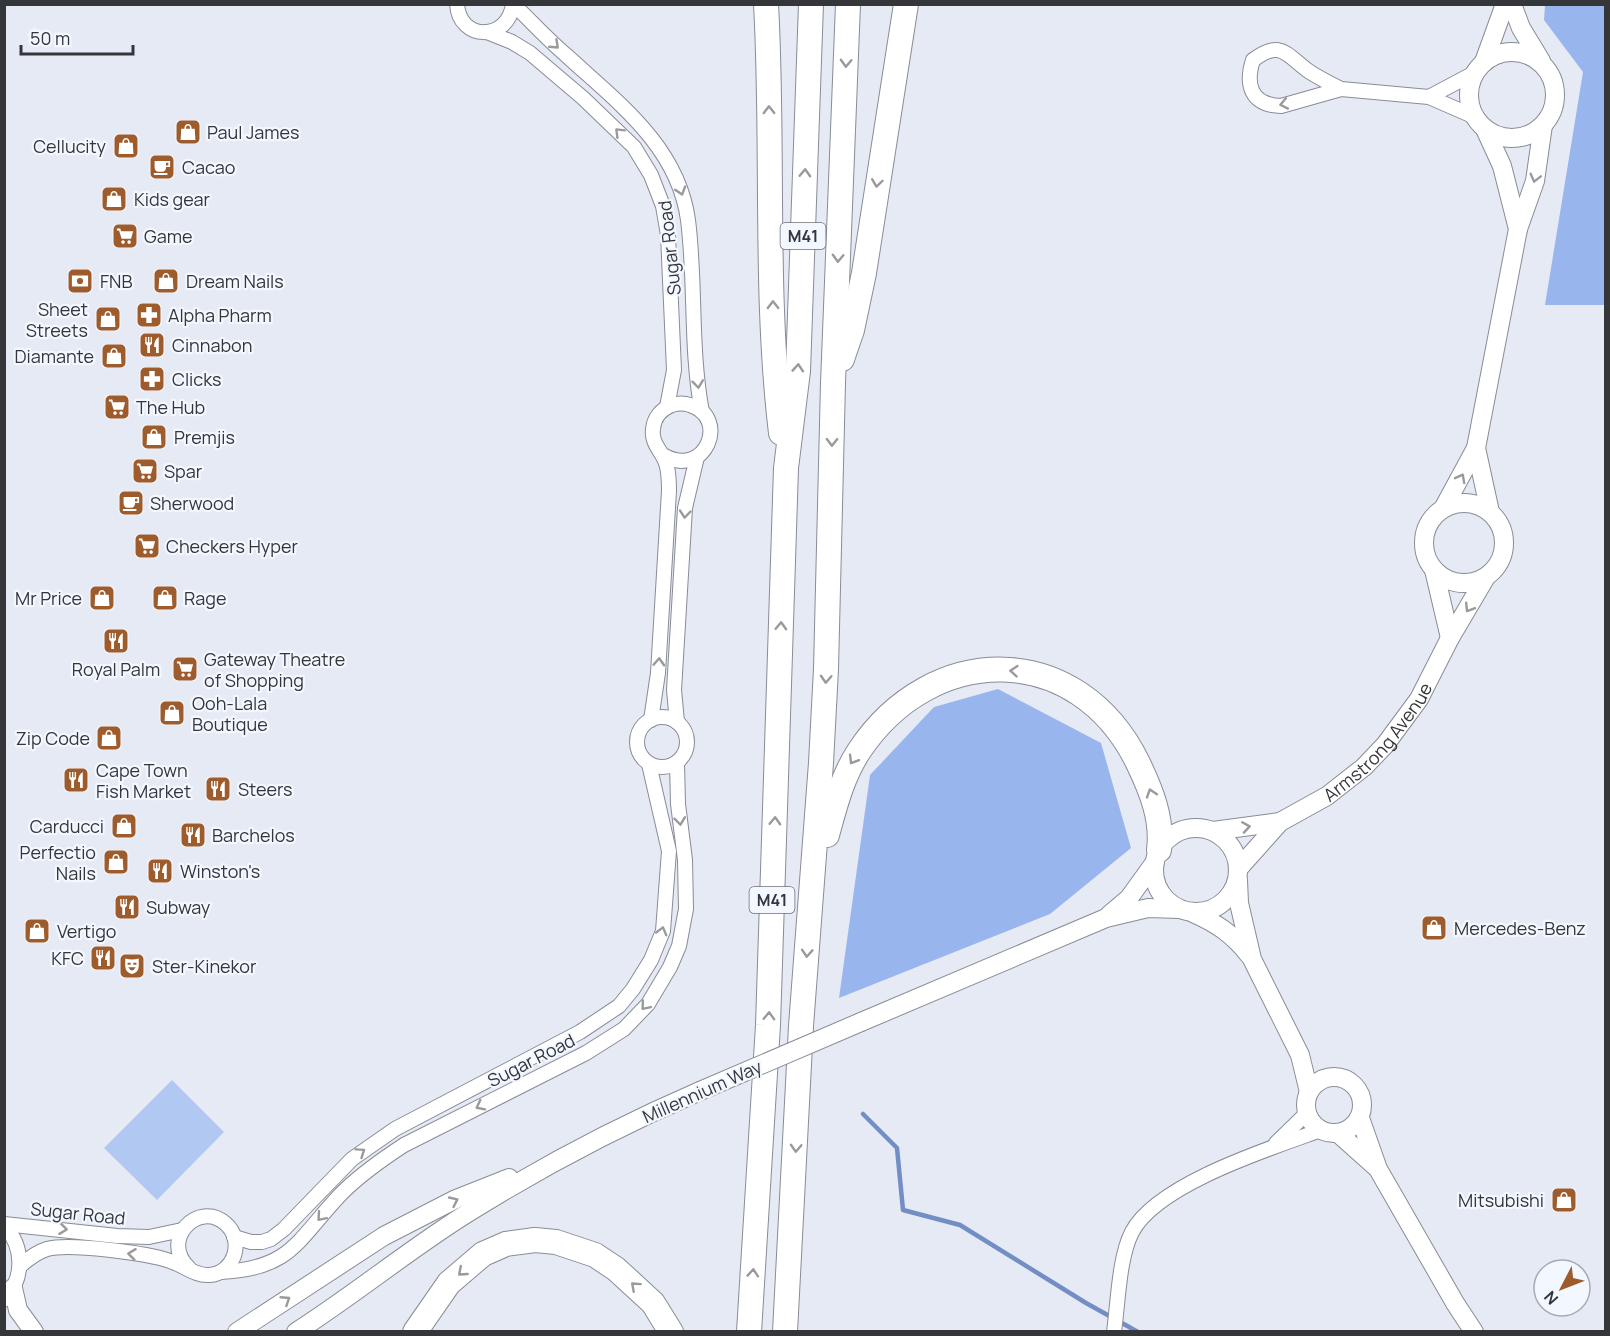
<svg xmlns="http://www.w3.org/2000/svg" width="1610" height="1336" viewBox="0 0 1610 1336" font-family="Manrope,sans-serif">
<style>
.green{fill:#b1c8f3}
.forest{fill:#99b5ed}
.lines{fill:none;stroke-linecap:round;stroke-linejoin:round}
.stream{stroke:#738ec4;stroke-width:4.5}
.street-casing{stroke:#888c95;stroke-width:16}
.secondary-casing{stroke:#888c95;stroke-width:20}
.highway-casing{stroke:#888c95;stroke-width:26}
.street{stroke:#fff;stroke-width:14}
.secondary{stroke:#fff;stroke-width:18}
.highway{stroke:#fff;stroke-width:24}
.secondary-bridge-casing{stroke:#888c95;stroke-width:20;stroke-linecap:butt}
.secondary-bridge{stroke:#fff;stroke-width:18}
.oneway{stroke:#9a9a9c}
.labels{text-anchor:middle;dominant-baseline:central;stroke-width:4.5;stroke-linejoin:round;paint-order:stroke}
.shield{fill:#f3f7ff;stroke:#6d7075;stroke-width:1.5}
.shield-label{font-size:16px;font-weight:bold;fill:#34363a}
.poi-label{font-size:18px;fill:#34363a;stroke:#f3f7ff;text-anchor:start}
.street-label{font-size:18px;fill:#34363a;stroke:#f3f7ff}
</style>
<rect width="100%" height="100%" fill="#e5eaf4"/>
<path class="green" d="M172,1080l52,52 -67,68 -53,-52z"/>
<g class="forest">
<path d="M1545,5h60v300h-60l38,-233 -39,-52z"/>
<path d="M998,689l103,54 30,105 -81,66 -211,84 31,-223 64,-68z"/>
</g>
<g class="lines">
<path class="stream" d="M863,1114l34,34 6,62 57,15 126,78 52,29"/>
<g class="street-casing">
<g id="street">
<path d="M457,4c2,37 51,38 56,0"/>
<path d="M513,4c18,17 34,35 53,51 51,47 112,91 122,165 8,63 2,128 14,192"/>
<path d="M487,32l25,10 18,11 53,45 51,49 17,28 12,31 5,29 6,135 -7,37"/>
<path d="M1341,89c-12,-6 -24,-12 -34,-19 -22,-17 -27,-30 -54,-10 -8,25 -2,45 28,46l60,-17 88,8 46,20"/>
<path d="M1429,97l47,-25"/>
<circle cx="662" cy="742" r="25"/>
<path d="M651,720l7,-47 11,-182c0,-10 0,-19 -3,-28 -4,-12 -15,-19 -13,-34 1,-11 8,-20 19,-24 6,-2 12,-2 18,0 40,12 16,75 -27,50"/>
<path d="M677,722l-3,-32 11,-182 12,-51"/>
<path d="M1276,1143l31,-30"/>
<path d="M4,1224l113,12 32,1 33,-7"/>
<path d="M4,1225c20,22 21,53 0,75"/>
<path d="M234,1237l17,5h11l9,-3 13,-10 68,-70 43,-30 185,-97 39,-26 14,-17 18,-29 12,-29 6,-80 -20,-87"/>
<path d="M20,1266c8,-7 17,-14 27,-17 23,-6 100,4 123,12 13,4 25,15 39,14 25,-1 36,-34 17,-51 -28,-25 -67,17 -37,44"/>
<path d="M221,1272c69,-3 76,-31 118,-76 19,-20 42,-36 65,-51l182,-92 38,-24 24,-25 22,-37 9,-21 7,-37 -1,-49 -7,-56 -1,-41"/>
<path d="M1114,1332c4,-29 5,-75 18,-100 25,-48 139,-84 189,-102"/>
</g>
</g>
<g class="secondary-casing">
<g id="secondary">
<path d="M1512,4l9,24 20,33"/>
<circle cx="1512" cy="95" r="43"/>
<path d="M1484,62l21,-58"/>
<path d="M1485,129l17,37 16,63"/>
<path d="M1476,448l14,64"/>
<circle cx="1464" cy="543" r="40"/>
<path d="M1444,507l32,-59 42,-219 17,-48 8,-56"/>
<path d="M1434,570l16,68"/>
<circle cx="1196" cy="870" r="42"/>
<path d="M1213,831l67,-9"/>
<path id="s1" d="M1239,868l41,-46 47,-26 37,-29 21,-22 34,-46 31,-61 36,-61"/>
<path d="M1238,880l1,23 13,56 48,96 9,37"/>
<path d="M1193,913c23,10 40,21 56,42"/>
<path d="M1109,915l20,-17 26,-36"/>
<path d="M861,1022l245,-104 42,-10 32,1"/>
<circle cx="1334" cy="1105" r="28"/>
<path d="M1360,1118l18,51 77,134 19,29"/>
<path d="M1339,1134l37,33"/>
<path d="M13,1288l5,22 16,22"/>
<path d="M237,1332l147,-96 72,-37 53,-21"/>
<path d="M296,1332c58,-37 111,-81 170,-118 75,-47 153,-88 234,-123"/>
</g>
</g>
<g class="highway-casing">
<g id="highway">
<path d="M766,4c8,143 -2,287 15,429"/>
<path d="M842,359l10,-29 12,-57 42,-269"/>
<path d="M827,835c8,-29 15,-58 32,-84 73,-110 219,-111 279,12 13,27 25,56 21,87"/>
<path d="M415,1332l34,-49 34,-29 23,-10 29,-4 21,2 39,13 21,14 37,34 18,29"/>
<path d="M749,1332l19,-307 18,-557 12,-97 13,-367"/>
<path d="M785,1332l16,-306 20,-263 5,-94 7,-286 15,-379"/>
</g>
</g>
<use href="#street" class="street"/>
<use href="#secondary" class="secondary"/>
<use href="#highway" class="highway"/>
<g class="secondary-bridge-casing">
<path id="secondary-bridge" d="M700,1091l161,-69"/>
</g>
<use href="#secondary-bridge" class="secondary-bridge"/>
</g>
<defs><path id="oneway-chevron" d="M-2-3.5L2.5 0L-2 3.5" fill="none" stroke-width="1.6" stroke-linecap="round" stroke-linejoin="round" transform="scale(1.5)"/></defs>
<g class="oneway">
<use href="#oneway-chevron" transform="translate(555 45) rotate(43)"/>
<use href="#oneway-chevron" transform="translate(846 63) rotate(92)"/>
<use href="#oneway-chevron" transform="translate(1284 104) rotate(169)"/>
<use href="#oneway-chevron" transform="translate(769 110) rotate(-91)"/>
<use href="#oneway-chevron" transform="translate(619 132) rotate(-135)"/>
<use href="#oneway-chevron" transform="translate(805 173) rotate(-88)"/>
<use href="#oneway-chevron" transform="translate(1535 178) rotate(104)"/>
<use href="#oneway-chevron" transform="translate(877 183) rotate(98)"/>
<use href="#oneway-chevron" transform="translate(681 191) rotate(73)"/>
<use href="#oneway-chevron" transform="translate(838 258) rotate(92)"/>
<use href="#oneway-chevron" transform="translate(773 305) rotate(-91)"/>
<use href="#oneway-chevron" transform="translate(798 368) rotate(-86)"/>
<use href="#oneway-chevron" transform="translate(698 384) rotate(83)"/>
<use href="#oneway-chevron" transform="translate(832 442) rotate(91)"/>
<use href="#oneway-chevron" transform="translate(1461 478) rotate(-62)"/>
<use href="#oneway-chevron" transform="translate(685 514) rotate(95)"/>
<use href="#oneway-chevron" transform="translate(1469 608) rotate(122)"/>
<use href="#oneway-chevron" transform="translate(781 626) rotate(-88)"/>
<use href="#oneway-chevron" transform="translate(659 662) rotate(-87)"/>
<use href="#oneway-chevron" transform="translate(1014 671) rotate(-175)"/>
<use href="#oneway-chevron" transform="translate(826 679) rotate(93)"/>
<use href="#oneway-chevron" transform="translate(853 760) rotate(121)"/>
<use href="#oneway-chevron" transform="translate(1151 793) rotate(-108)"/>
<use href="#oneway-chevron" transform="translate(680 821) rotate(83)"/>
<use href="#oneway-chevron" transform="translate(775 821) rotate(-88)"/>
<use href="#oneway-chevron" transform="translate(1246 827) rotate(-9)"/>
<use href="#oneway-chevron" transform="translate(662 931) rotate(-75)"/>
<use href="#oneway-chevron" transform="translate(807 953) rotate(94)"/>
<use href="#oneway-chevron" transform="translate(645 1006) rotate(130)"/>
<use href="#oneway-chevron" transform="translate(769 1016) rotate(-88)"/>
<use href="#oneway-chevron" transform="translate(480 1106) rotate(153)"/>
<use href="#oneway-chevron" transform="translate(796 1148) rotate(93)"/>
<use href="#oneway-chevron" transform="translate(361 1152) rotate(-34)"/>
<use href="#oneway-chevron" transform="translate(454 1201) rotate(-25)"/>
<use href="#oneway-chevron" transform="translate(321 1217) rotate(131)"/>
<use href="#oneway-chevron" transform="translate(63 1229) rotate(7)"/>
<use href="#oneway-chevron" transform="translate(132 1254) rotate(-173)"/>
<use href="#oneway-chevron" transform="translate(462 1272) rotate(139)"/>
<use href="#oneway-chevron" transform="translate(753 1273) rotate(-86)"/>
<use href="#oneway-chevron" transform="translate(635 1286) rotate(-138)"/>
<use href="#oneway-chevron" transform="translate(286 1300) rotate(-33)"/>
</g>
<defs>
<g id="shop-square" transform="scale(1.35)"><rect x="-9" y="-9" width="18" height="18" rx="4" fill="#9e5b2b" stroke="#f3f7ff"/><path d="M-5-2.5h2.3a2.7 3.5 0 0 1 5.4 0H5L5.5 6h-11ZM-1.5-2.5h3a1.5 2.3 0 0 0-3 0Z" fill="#fff"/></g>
<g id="cafe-square" transform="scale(1.35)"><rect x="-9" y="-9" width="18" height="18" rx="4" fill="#9e5b2b" stroke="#f3f7ff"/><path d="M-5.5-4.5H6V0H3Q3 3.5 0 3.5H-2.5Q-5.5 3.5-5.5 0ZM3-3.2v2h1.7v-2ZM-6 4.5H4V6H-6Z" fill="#fff"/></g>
<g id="supermarket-square" transform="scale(1.35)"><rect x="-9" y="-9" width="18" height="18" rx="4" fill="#9e5b2b" stroke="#f3f7ff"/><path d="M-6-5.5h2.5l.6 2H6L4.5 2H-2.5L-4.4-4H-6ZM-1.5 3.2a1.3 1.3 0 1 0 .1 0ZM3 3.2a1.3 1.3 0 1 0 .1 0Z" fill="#fff"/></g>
<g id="bank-square" transform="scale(1.35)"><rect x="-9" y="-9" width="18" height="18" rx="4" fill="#9e5b2b" stroke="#f3f7ff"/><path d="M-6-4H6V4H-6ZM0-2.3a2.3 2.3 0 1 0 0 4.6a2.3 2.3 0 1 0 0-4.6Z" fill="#fff"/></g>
<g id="pharmacy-square" transform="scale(1.35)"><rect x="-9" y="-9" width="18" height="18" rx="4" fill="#9e5b2b" stroke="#f3f7ff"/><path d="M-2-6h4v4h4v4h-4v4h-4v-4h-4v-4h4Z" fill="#fff"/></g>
<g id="restaurant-square" transform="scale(1.35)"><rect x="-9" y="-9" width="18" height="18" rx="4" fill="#9e5b2b" stroke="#f3f7ff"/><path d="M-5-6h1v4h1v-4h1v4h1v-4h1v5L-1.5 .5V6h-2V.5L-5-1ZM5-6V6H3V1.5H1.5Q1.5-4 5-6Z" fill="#fff"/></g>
<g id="theatre-square" transform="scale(1.35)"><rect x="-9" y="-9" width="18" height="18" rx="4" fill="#9e5b2b" stroke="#f3f7ff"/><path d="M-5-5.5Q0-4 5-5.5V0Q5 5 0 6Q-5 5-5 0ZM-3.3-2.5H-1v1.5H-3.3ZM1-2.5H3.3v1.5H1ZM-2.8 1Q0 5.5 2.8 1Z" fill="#fff"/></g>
</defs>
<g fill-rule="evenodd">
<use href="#shop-square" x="188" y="132"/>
<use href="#shop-square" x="126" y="146"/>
<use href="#cafe-square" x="162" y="167"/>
<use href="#shop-square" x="114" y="199"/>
<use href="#supermarket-square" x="125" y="236"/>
<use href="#bank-square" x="80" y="281"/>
<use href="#shop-square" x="166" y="281"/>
<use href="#pharmacy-square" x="149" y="315"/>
<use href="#shop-square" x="108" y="319"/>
<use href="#restaurant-square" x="152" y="345"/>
<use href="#shop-square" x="114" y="356"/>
<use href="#pharmacy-square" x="152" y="379"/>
<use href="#supermarket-square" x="117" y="407"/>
<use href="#shop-square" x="154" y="437"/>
<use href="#supermarket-square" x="145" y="471"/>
<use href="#cafe-square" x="131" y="503"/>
<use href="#supermarket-square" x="147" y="546"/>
<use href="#shop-square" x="102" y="598"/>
<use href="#shop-square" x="165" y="598"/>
<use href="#restaurant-square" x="116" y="641"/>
<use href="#supermarket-square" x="185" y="669"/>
<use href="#shop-square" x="172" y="713"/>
<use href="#shop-square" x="109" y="738"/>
<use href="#restaurant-square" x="76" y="780"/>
<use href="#restaurant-square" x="218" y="789"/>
<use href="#shop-square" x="124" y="826"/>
<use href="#restaurant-square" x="193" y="835"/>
<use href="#shop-square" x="116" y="862"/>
<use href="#restaurant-square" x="160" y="871"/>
<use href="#restaurant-square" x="127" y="907"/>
<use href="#shop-square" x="1434" y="928"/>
<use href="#shop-square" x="37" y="931"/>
<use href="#restaurant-square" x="103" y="958"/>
<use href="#theatre-square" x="132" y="966"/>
<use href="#shop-square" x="1564" y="1200"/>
</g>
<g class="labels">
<g class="shield">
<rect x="780.5" y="223" width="45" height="26" rx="4.5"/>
<rect x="749.5" y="887" width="45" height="26" rx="4.5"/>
</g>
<g class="shield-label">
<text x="803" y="236">M41</text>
<text x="772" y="900">M41</text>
</g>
<g class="poi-label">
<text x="207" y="132">Paul James</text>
<text x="106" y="146" text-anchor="end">Cellucity</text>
<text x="182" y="167">Cacao</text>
<text x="134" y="199">Kids gear</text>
<text x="144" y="236">Game</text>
<text x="100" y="281">FNB</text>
<text x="186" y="281">Dream Nails</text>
<text x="88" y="309" text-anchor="end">Sheet<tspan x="88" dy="21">Streets</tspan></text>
<text x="168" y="315">Alpha Pharm</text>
<text x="172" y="345">Cinnabon</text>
<text x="94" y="356" text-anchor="end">Diamante</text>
<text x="172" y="379">Clicks</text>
<text x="136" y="407">The Hub</text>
<text x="174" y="437">Premjis</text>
<text x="164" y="471">Spar</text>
<text x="150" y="503">Sherwood</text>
<text x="166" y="546">Checkers Hyper</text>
<text x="82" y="598" text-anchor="end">Mr Price</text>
<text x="184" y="598">Rage</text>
<text x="204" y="659">Gateway Theatre<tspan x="204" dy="21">of Shopping</tspan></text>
<text x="116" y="669" text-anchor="middle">Royal Palm</text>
<text x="192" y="703">Ooh-Lala<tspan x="192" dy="21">Boutique</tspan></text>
<text x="90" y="738" text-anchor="end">Zip Code</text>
<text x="96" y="770">Cape Town<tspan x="96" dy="21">Fish Market</tspan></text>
<text x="238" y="789">Steers</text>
<text x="104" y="826" text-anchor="end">Carducci</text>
<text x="212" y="835">Barchelos</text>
<text x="96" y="852" text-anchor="end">Perfectio<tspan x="96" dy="21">Nails</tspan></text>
<text x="180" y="871">Winston's</text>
<text x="146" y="907">Subway</text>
<text x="1454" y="928">Mercedes-Benz</text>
<text x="57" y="931">Vertigo</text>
<text x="84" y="958" text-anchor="end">KFC</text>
<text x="152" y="966">Ster-Kinekor</text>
<text x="1544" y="1200" text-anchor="end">Mitsubishi</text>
</g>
<g class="street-label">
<text transform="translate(669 248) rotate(-96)">Sugar Road</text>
<text stroke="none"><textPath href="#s1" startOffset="190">Armstrong Avenue</textPath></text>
<text transform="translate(531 1060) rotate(-27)">Sugar Road</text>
<text transform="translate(702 1091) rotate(-24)">Millennium Way</text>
<text transform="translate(78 1213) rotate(6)">Sugar Road</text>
</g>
</g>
<rect width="1610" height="1336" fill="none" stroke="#34363a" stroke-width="12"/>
<g transform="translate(1562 1288) rotate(228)"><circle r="28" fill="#f3f7ff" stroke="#a7aab0" stroke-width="1.5"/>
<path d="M0-4.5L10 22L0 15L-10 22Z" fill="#9e5b2b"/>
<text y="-9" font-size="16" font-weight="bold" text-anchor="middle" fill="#34363a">N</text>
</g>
<path d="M21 45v9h112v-9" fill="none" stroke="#34363a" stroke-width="3"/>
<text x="30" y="45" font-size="18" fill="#34363a" stroke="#f3f7ff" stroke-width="4.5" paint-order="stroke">50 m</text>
</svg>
